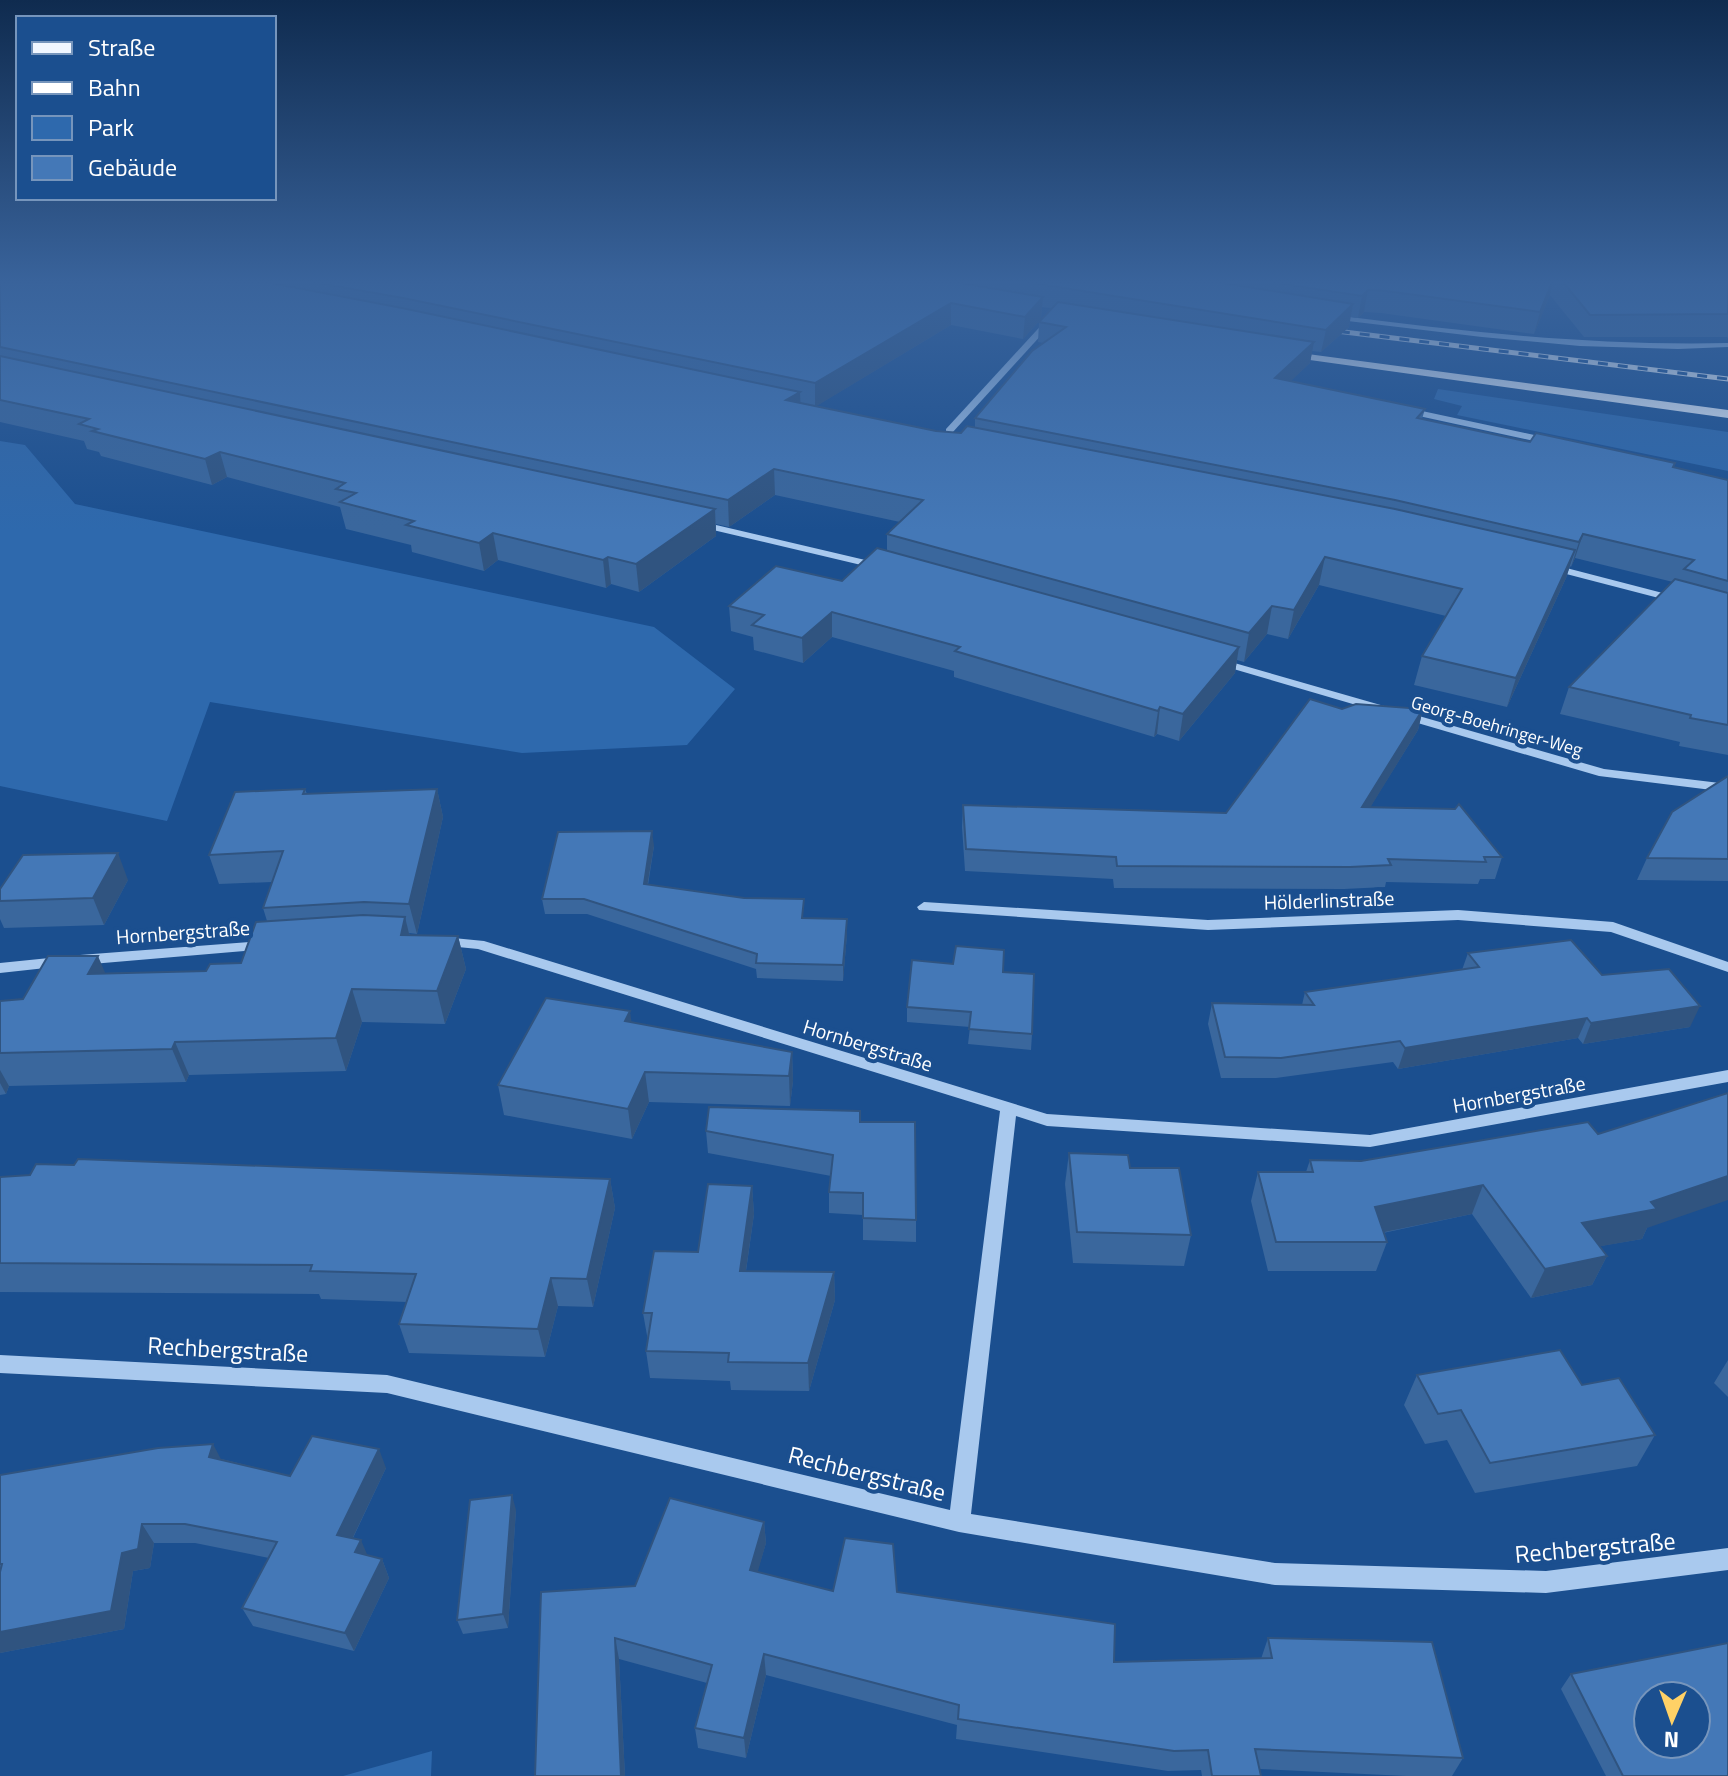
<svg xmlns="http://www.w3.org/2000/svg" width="1728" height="1776" viewBox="0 0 1728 1776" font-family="'Titillium Web',sans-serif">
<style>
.green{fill:#2e69ad}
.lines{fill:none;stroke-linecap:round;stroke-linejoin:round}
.minor{fill:#a9c9ee;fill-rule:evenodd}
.major{fill:#f0f6ff;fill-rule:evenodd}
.rail-casing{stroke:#fff;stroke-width:5}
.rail{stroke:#1b4f8f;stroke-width:3;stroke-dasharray:10;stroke-linecap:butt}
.wall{fill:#3a679d;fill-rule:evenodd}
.shaded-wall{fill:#305480}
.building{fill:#4478b7;stroke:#305480;stroke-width:2;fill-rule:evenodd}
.labels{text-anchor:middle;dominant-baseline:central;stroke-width:8;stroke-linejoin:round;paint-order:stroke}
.far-street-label{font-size:18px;fill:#fff;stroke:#1b4f8f}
.street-label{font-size:20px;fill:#fff;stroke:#1b4f8f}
.near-street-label{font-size:24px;fill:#fff;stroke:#1b4f8f}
</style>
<rect width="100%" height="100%" fill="#1b4f8f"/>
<g class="green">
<path d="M1438,389l290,43v39l-271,-56 5,-9 -28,-7z"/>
<path d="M0,441l25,4 50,59 579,123 81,62 -48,56 -165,8 -312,-51 -43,119 -167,-35z"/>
<path d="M432,1751l-1,25h-88z"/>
</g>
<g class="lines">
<g class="minor">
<path d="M1334,315c131,17 261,31 394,28v4l-50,2 -98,-3 -98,-9 -151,-18v-4z"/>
<path d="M1047,319l7,2 -102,112h-6v-4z"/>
<path d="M1408,408l140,30 4,3 -4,3 -143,-31 -1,-2z"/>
<path d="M699,521l179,42 5,3 -5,3 -182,-43 -2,-2z"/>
<path d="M1551,564l131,34 1,2 -5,3 -131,-34v-4z"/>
<path d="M1217,658l387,111 124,15v8l-129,-16 -386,-113 -2,-2z"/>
<path d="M924,902l284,18 250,-10 155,12 115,40v10l-117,-40 -153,-12 -250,10 -289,-20 -2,-3z"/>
<path d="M443,937l41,4 563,173 323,21 358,-65v12l-358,65 -323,-21 -31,-10 -45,398 304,49 271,8 182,-23v22l-182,23 -271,-8 -316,-53 -572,-139 -387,-20v-18l387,20 563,135 50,-399 -522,-162 -40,-4 -2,-3z"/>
<path d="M263,941l7,5 -2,3 -188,16 -7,-5 7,-5z"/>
<path d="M59,957l5,1 2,4 -2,4 -64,7v-10z"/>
</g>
<path class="major" d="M1285,351l443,59v8l-447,-62 -2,-2z"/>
<g class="rail-casing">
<path id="rail" d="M1320,329l408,50"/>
</g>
<use href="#rail" class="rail"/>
</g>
<g class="wall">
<path d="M0,282h1728v56l-1,-1h-143l-34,-42 -16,39 -153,-21 -17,-1 -6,6 -8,-1 -1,10 -28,25 -9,-1 -2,12 -20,18 135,28 -3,10 108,23 144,25 54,13v275l-49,-9 1,-4 -120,-28 9,-27 104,-105 -98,-24 -4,9 -1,-1 -4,12 -59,129 -93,-22 8,-29 24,-40 -127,-31 -31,54 -21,-5 -23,28 -7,-2 -2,13 -56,68 -22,-7 -3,3 -200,-60v-6l-122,-34 -29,26 -49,-13 -1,-13 -22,-6 -2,-25 113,-25 45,-31v-16l13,-12 -125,-27 -46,32 -13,-3v12l-77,56 -28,-8 -5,4 -108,-28 -14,11 -72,-19 -1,-7 -65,-16 -6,-22 -113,-30 -15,8 -111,-29 -2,-4 -12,-3 -3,-8 -84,-19zM1042,307l9,1 -12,14 -1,20 5,1 -68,75v10l-14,5 -25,-2 -120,-25 135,-81 72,14 18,-20z"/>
<path d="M1342,709h81l-5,21 -48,77 132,50 -7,22h-15l-2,5 -92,-2 -1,5 -41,2 -230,-1 -1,-9 -148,-8 -3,-44 1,-22 263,8z"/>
<path d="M1728,776v105l-91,-1 10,-22z"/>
<path d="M305,789l2,5 130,-5 6,28 -26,117 -8,-1 1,2 48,1 8,33 -21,55 -83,-2 -16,49 -157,4 -3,7 -177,4 -3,8 -6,1v-94l23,-2 82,-26 101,-2 35,-8 26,-42 -4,-13 9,-26 -53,2 -10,-29z"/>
<path d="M654,846l-6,39 157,33 42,16 -4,47 -86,-3 -1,-9 -169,-55h-42l-3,-15z"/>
<path d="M128,880l-24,45 -100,3 -4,-9v-30z"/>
<path d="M1468,953l134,22 88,52 -107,17 -5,-6 -180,31 -5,-7 -117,16h-55l-13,-54 4,-21 90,2 3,-13 157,-22z"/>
<path d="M1003,972l29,62 -1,16 -63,-6 2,-17 -63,-5v-15z"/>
<path d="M631,1022l161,30 1,29 -3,25 -141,-4 -17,37 -128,-24 -6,-30z"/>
<path d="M860,1122l56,98v22l-53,-2v-25l-34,-2v-21l2,-16 -123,-23 -2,-22z"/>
<path d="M1588,1122l59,106 -5,11 -42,7 7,10 -15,29 -61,13 -59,-84 -89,19 4,9 -11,29h-108l-17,-70 7,-29h48l4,-12 51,1z"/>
<path d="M1069,1153l122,82 -7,31 -111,-3 -8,-79z"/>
<path d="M0,1177l610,2 5,29 -22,99 -35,-1 -13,51 -136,-4 -10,-29 8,-22 -86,-3 -2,-5 -319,-2z"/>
<path d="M752,1186l2,28 -8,57 88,1 1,28 -26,91 -78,-1 -1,-9 -80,-3 -4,-27 2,-10 -5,-28 55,-61z"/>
<path d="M1728,1360v37l-14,-14z"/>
<path d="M1417,1375l165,10 73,50 -18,31 -162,27 -28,-53 -22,4 -21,-39z"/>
<path d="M221,1459l69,17 96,-8 -33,70 14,17 15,4 7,19 -35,73 -101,-25 -11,-18 27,-50 -74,-15h-41l-4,25 -17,3 -9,58 -124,24v-178z"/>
<path d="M516,1510l-8,118 -45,6 -6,-14z"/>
<path d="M764,1522l2,21 -9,29 76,19 64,1 217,70 147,-3 7,-21 195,120 -11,18h-46l-147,-7 2,7h-59l-1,-6 -33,1 -212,-32 1,-14 -191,-50 -20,83 -48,-10 -3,-20 12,-45 -88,-24 6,117h-90l100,-190z"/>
<path d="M1571,1674l157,102h-122l-45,-87z"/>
</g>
<g class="shaded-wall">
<path d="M1552,282h1l-3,13 -16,39 6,-22z"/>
<path d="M1368,290l-4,22 -6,6 4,-22z"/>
<path d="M1043,297l-2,22 -18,20 2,-22z"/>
<path d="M951,303v22l-136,82v-24z"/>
<path d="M1353,304l-4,23 -28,25 5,-22z"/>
<path d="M1314,342l-4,21 -39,37 4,-22z"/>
<path d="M800,392l1,24 -15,-16z"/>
<path d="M220,452l7,25 -15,8 -7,-26z"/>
<path d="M774,469l1,26 -46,32 -1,-27z"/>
<path d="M715,509l1,27 -77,56 -3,-28z"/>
<path d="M493,533l5,27 -14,11 -5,-28z"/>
<path d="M1583,534l-8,24 -4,9 8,-25z"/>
<path d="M1575,550l-9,28 -59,129 9,-29z"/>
<path d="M608,557l3,27 -5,4 -3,-28z"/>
<path d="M1325,557l-6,28 -31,54 6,-29z"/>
<path d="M1272,606l-5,28 -23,28 5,-29z"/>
<path d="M832,612v25l-29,26 -1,-25z"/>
<path d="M1239,647l-4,26 -56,68 4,-27z"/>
<path d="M1160,707l-3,27 -3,3 4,-26z"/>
<path d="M1423,709l-5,21 -61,99 5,-22z"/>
<path d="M437,789l6,28 -26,117 -8,-30z"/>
<path d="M652,831l2,15 -9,53 -1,-15z"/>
<path d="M118,853l10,27 -24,45 -11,-27z"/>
<path d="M405,917l8,33 -12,-15z"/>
<path d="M847,919v15l-4,47v-16z"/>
<path d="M458,936l8,33 -21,55 -8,-33z"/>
<path d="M98,956l14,33 -24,-15z"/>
<path d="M352,989l10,33 -16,49 -10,-33z"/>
<path d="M1700,1006l-10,21 -107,17 8,-21z"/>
<path d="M630,1011l4,29 -9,-19z"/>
<path d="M1587,1018l-9,20 -180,31 7,-21z"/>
<path d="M175,1042l14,33 -3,7 -14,-33z"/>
<path d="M792,1052l1,29 -3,25 -1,-30z"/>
<path d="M0,1070l9,16 -3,8 -6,-11z"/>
<path d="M645,1072l4,30 -17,37 -4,-30z"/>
<path d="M1728,1176v24l-81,28 -5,11 -74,13 14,-29 69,-21z"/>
<path d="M610,1179l5,29 -22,99 -6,-28z"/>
<path d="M1483,1185l-11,29 -107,22 10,-29z"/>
<path d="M752,1186l2,28 -12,84 -2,-27z"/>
<path d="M1607,1256l-15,29 -61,13 14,-29z"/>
<path d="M834,1272l1,28 -26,91 -1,-28z"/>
<path d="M551,1278l7,28 -13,51 -7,-28z"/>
<path d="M213,1444l10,19 -14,-6z"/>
<path d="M379,1449l7,19 -41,86 -8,-19z"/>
<path d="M512,1495l4,15 -8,118 -5,-14z"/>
<path d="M764,1522l2,21 -14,49 -2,-22z"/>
<path d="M142,1524l12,19 -4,25 -17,3 -9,58 -124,24v-21l122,-79z"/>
<path d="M361,1540l8,19 -14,-7z"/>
<path d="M382,1559l7,19 -35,73 -9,-18z"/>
<path d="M615,1638l4,21 6,117h-4z"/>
<path d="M764,1654l2,21 -20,83 -2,-20z"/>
</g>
<g class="building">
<path d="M0,282h266l136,26 398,84 -14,8 150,31 25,2 6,-7 428,83 180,41 -59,128 -94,-22 40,-67 -137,-32 -31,53 -22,-4 -23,27 -362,-99 36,-34 -149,-31 -46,31 -728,-153z"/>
<path d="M312,282h643l88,15 -18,20 -74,-14 -136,80 -412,-85z"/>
<path d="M1026,282h191l136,22 -27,26z"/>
<path d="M1270,282h282l-12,30 -154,-21 -18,-1 -6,6z"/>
<path d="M1563,282h165v32l-138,1z"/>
<path d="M1058,302l256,40 -39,36 150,31 -8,9 113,24 6,-9 139,30 -2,4 55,13v101l-44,-12 10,-9 -111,-26 -4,8 -184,-42 -420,-82 57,-67 34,-24 -27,-5z"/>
<path d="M0,356l715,153 -79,55 -28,-7 -5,3 -110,-27 -14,10 -73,-18 8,-4 -74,-19 16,-9 -20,-4 9,-6 -125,-31 -15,7 -113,-28 6,-2 -19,-5 10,-5 -89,-19z"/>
<path d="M877,548l362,99 -56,67 -23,-7 -2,4 -203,-60 5,-4 -128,-35 -30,26 -50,-13 12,-10 -35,-9 47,-40 66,15z"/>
<path d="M1675,579l53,14v132l-38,-7 1,-3 -122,-28z"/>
<path d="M1310,699l32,10 14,-5 67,5 -61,98 93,2 4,-5 43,53h-18l2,5 -98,-3 3,6 -41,2 -233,-1 -1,-9 -150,-8 -3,-44 263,8z"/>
<path d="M1728,776v83l-81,-1 25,-46z"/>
<path d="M305,789l-2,5 134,-5 -28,115 -45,-2 -101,6 20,-57 -74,4 26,-63z"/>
<path d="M652,831l-8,53 100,14 60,1 -2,19 45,1 -4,46 -87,-2 1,-9 -173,-55h-42l16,-67z"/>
<path d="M118,853l-25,45 -93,3v-12l23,-34z"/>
<path d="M363,915l42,2 -4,18 57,1 -21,55 -85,-2 -16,49 -161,4 -3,7 -172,4v-52l23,-2 25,-43h50l-10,18 118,-3 4,-7 31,-1 15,-41z"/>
<path d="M1571,940l31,35 67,-6 31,37 -109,17 -4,-5 -182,30 -5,-7 -119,17 -56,-1 -13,-54 102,2 -9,-13 174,-25 -11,-14z"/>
<path d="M956,946l48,4 -1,22 31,2 -2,60 -63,-5 2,-17 -64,-5 5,-47 41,4z"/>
<path d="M546,998l84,13 -5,10 167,31 -3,24 -144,-4 -17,37 -130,-24z"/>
<path d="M1728,1093v83l-77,26 6,7 -75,14 25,33 -62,13 -62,-84 -108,22 12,35h-111l-18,-70h55l-3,-12 51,1 227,-39 10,12z"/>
<path d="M709,1107l151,4v11h55l1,98 -53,-2v-25l-34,-1 4,-37 -127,-24z"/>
<path d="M1069,1153l59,2 2,13h49l12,67 -114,-3z"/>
<path d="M78,1159l532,20 -23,100 -36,-1 -13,51 -139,-5 17,-50 -106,-3 2,-6 -312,-2v-86l30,-2 6,-11 38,1z"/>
<path d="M708,1184l44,2 -12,85 94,1 -26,91 -80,-1 1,-9 -83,-2 6,-38h-9l11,-62 44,1z"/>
<path d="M1560,1350l22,35 37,-7 36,57 -165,28 -29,-53 -23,4 -21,-39z"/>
<path d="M312,1436l67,13 -42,86 24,5 -6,12 27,7 -37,74 -103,-25 35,-66 -92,-18h-43l-4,25 -16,4 -11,58 -111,21v-60l2,-8h-2v-89l158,-27 55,-4 -4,13 81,19z"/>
<path d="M512,1495l-9,119 -46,6 13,-120z"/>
<path d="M670,1498l94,24 -14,48 83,21 12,-53 48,6 4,48 218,32 -1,38 158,-4 -4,-20 164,4 31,116 -208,-9 6,27h-49l-4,-26 -34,1 -216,-32 1,-14 -195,-51 -20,84 -49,-10 17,-63 -97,-27 6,138h-86l6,-184 94,-6z"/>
<path d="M1728,1643v133h-105l-52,-102zM1648,1696h48v48h-48z"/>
</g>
<linearGradient id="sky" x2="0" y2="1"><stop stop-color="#0f2b4f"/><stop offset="0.53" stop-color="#39639b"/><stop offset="1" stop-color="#39639b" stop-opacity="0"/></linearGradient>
<rect width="1728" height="531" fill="url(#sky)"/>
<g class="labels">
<g class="far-street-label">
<text transform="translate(1497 726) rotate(16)">Georg-Boehringer-Weg</text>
</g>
<g class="street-label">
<text transform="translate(1329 900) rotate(-2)">Hölderlinstraße</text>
<text transform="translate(183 932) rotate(-4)">Hornbergstraße</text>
<text transform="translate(868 1045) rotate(17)">Hornbergstraße</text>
<text transform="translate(1519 1094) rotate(-10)">Hornbergstraße</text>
</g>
<g class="near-street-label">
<text transform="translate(228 1349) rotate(3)">Rechbergstraße</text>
<text transform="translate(867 1473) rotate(14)">Rechbergstraße</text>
<text transform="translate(1595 1547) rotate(-5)">Rechbergstraße</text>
</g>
</g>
<rect x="16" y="16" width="260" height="184" fill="#1b4f8f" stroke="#7695bc" stroke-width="2"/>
<rect x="32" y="42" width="40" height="12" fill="#f0f6ff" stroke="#7695bc" stroke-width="2"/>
<text x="88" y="56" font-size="24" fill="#ffffff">Straße</text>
<rect x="32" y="82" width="40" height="12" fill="#ffffff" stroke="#7695bc" stroke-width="2"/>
<text x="88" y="96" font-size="24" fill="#ffffff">Bahn</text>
<rect x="32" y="116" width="40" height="24" fill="#2e69ad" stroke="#7695bc" stroke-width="2"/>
<text x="88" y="136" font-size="24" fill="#ffffff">Park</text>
<rect x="32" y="156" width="40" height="24" fill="#4478b7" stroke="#7695bc" stroke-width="2"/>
<text x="88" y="176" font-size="24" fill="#ffffff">Gebäude</text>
<g transform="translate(1672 1720) rotate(182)"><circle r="38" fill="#1b4f8f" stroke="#7695bc" stroke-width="2"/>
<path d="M0-6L14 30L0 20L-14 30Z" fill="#ffd166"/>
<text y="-12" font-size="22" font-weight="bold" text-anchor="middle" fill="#ffffff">N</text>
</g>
</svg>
